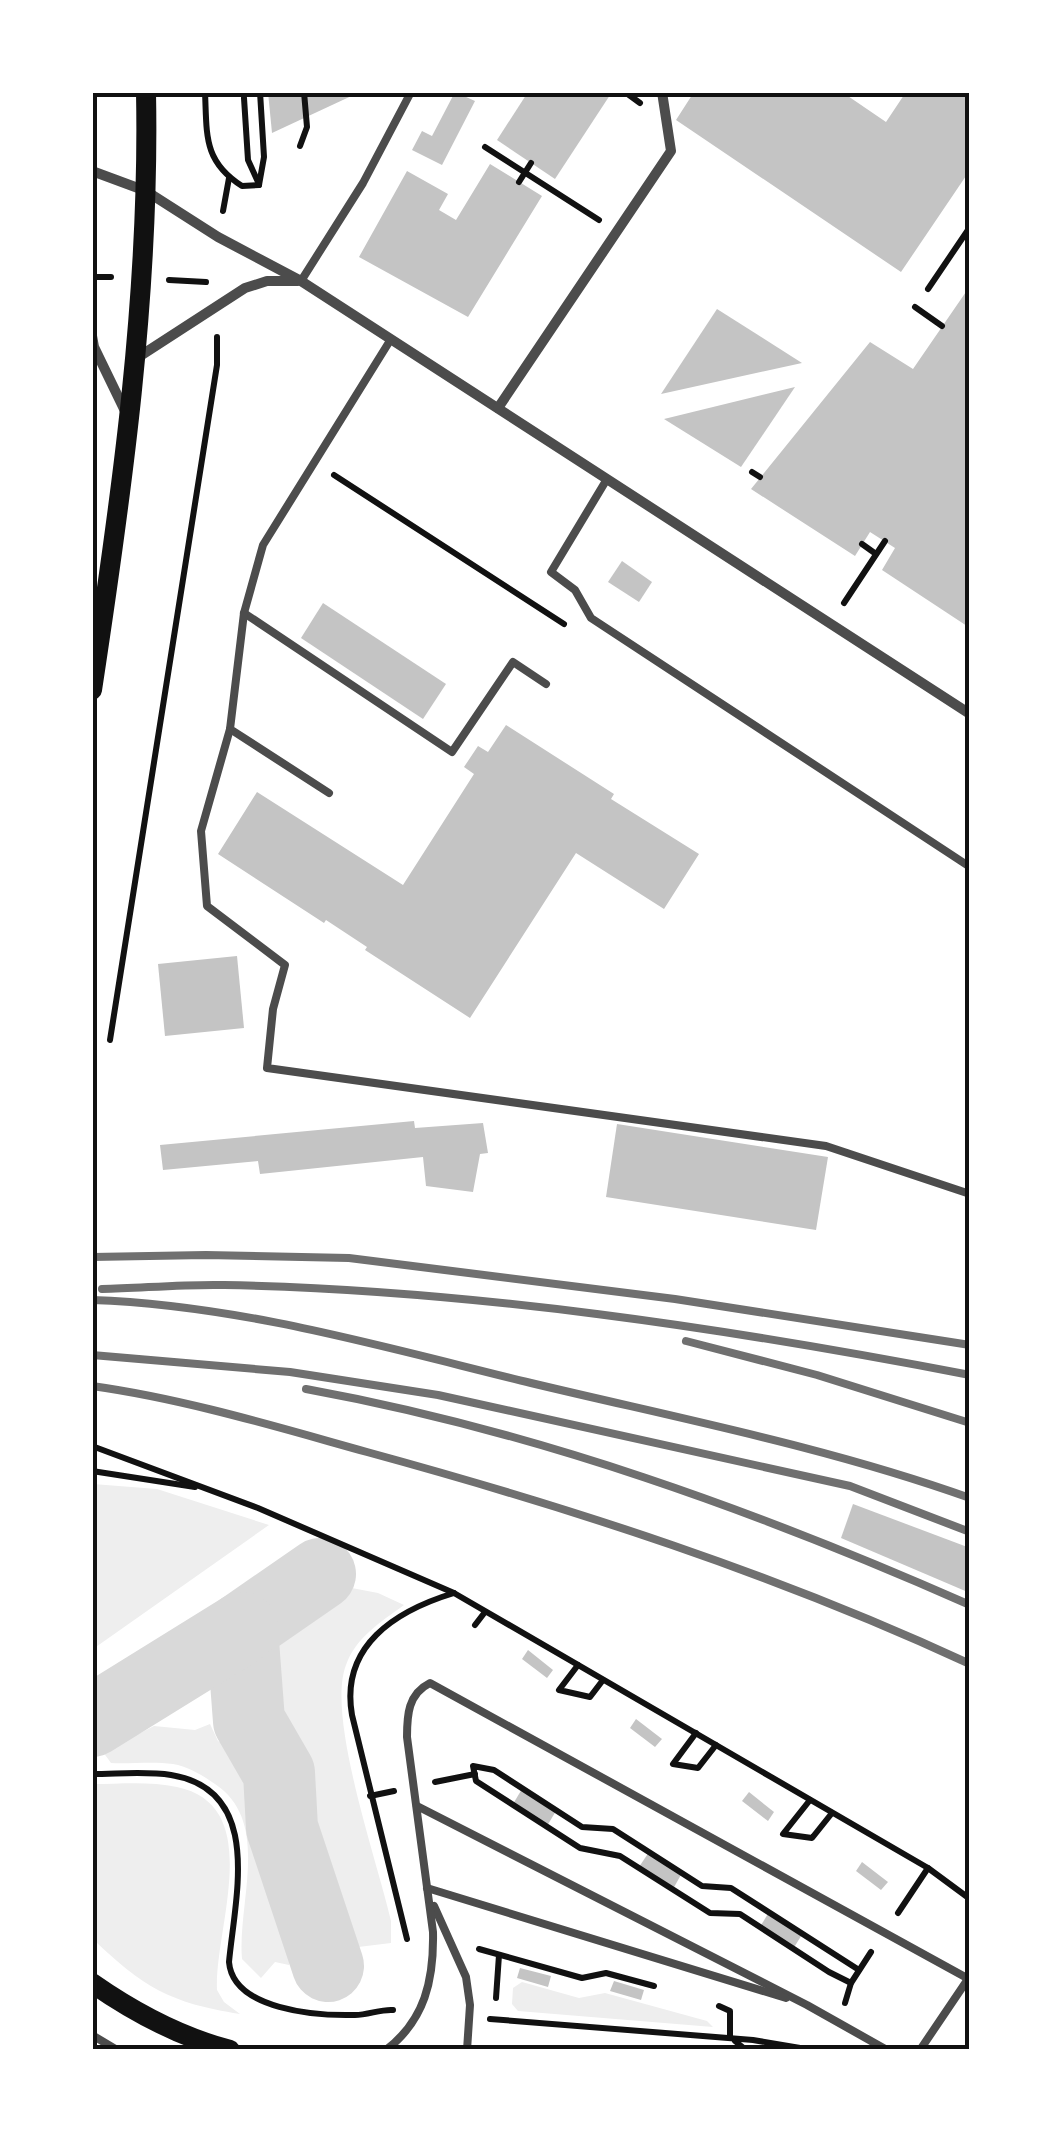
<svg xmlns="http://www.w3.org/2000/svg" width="1062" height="2142" viewBox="0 0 1062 2142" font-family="Commissioner,sans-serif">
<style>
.green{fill:#eee}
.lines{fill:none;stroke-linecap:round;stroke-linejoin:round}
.river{stroke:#d9d9d9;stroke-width:72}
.building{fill:#c4c4c4}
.path{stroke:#111;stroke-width:6}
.service{stroke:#4c4c4c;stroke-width:8}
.minor{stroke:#4c4c4c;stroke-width:10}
.secondary{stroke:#111;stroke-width:20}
.rail{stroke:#707070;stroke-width:8}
.neatline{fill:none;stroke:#111;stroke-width:4}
</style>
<rect width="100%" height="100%" fill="#fff"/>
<g class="green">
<path d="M93,1484l64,5 112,36 -176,124z"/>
<path d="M336,1585l42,8 26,12c-23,17 -48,32 -58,60 -20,52 32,198 45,256v22l-41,5c-16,-25 -38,-53 -32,-83 -29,-31 -6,-39 -15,-75l-16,-6c-8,-19 -20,-36 -28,-56 -6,-16 -13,-43 -10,-61 8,-42 50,-71 87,-82z"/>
<path d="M210,1724l8,17 49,27 -1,16 -11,14 1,23 9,41 12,21 19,60 -7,22 -14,-3 -14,16 -19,-19c-5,-56 30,-137 -27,-175 -13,-9 -26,-17 -42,-20 -20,-3 -42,0 -62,-1l-8,-11 51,-26 41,4z"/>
<path d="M93,1784c27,0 57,-3 84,3 90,19 37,142 40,203l7,12 16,12c-70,-11 -97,-27 -147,-75z"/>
<path d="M522,1982l57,16 26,-5 102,28 6,6 -195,-16 -6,-7 1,-16z"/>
</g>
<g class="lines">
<g class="river">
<path d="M320,1574l-78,54 7,93 30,52 3,55 46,138"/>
<path d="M92,1721l150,-93"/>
</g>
</g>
<g class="building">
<path d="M268,92h92l-88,41z"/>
<path d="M455,92l20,9 -33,64 -30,-15 10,-19 10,5z"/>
<path d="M528,92h84l-57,87 -58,-39z"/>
<path d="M694,92h148l44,30 20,-30h64v78l-69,102 -225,-152z"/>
<path d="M490,164l52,32 -74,121 -109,-60 48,-86 41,23 -9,16 17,10z"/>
<path d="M970,286v342l-88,-58 13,-22 -25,-16 -15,24 -104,-67 119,-147 43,27z"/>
<path d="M717,309l85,54 -141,31z"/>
<path d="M795,387l-54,80 -77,-48z"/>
<path d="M622,561l30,21 -13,20 -31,-20z"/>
<path d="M323,603l123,81 -23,35 -122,-81z"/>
<path d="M506,725l108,69 -3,5 88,55 -35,55 -88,-56 -106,165 -105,-68 2,-3 -41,-27 -2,3 -106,-69 39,-62 146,93 71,-111 -10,-7 14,-21 10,6z"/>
<path d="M237,956l7,72 -79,8 -7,-72z"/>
<path d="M414,1121l1,7 68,-5 5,30 -8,1 -7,38 -47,-6 -3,-29 -163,17 -2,-13 -95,9 -3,-25z"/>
<path d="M617,1124l211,33 -12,73 -210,-33z"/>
<path d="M853,1504l117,44v45l-129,-55z"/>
<path d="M528,1650l25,20 -6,8 -25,-19z"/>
<path d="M636,1719l26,20 -7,8 -25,-19z"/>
<path d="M522,1789l34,22 -9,15 -34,-22z"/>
<path d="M749,1792l25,20 -6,9 -26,-20z"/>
<path d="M649,1852l33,21 -9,16 -34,-22z"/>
<path d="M862,1862l26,20 -7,8 -25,-19z"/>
<path d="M769,1912l34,21 -10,16 -33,-22z"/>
<path d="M520,1968l31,8 -3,11 -31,-9z"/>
<path d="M614,1981l30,9 -3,10 -31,-9z"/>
</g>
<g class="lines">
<g class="path">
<path d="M205,92c2,43 -2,69 37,94l17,-1"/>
<path d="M625,92l15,11"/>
<path d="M244,98l4,62 11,24"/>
<path d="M300,146l7,-19 -3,-35"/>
<path d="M485,147l114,73"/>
<path d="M519,182l12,-19"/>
<path d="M259,185l5,-28 -4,-65"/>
<path d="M223,211l6,-33"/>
<path d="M92,277h19"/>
<path d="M169,280l37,2"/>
<path d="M928,289l42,-62"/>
<path d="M915,307l27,19"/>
<path d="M752,472l8,5"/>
<path d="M334,475l230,149"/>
<path d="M862,544l14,10"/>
<path d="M844,603l41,-62"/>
<path d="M110,1040l107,-675v-28"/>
<path d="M92,1446l166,62 196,85 474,275 42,31"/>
<path d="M92,1471l103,16"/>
<path d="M475,1625l10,-13"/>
<path d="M578,1665l-19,25 31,7 13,-17"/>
<path d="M696,1733l-23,31 25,4 18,-23"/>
<path d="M92,1774c26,0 54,-3 79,1 93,15 64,122 58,187 4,48 88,54 126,53 13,0 26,-6 38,-5"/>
<path d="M435,1782l40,-8"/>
<path d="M370,1796l24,-5"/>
<path d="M810,1800l-27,34 29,4 20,-25"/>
<path d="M898,1913l30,-45"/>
<path d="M407,1939l-55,-224c-12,-69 43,-104 102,-122"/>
<path d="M479,1949l103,29 24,-5 48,13"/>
<path d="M851,1983l-22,-11 -89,-58 -30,-1 -90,-57 -40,-8 -104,-67 -3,-15 21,4 88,57 31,2 89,57 29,2 128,82"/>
<path d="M496,1998l3,-43"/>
<path d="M845,2003l6,-20 20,-31"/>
<path d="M719,2006l11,5v27"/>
<path d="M490,2019l263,21 59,10"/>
<path d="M735,2041l11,9"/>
</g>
<g class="service">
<path d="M301,281l62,-98 48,-91"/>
<path d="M607,479l-56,93 24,18 16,28 379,249"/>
<path d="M244,613l208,139 61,-90 33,22"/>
<path d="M230,729l-29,102 6,75 78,59 -12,44 -6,59 559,78 144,48"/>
<path d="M329,793l-99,-64 14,-116 19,-68 128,-206"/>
<path d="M417,1806l390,199 80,45"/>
<path d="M427,1888l359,110"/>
<path d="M434,1906l32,71 4,28 -3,45"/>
<path d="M92,2035l25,15"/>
<path d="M386,2050c39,-30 48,-70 47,-118l-26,-195c0,-22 1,-43 23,-54l537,295"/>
<path d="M920,2050l50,-74"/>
</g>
<g class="minor">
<path d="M92,171l54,20 72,46 83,44 669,433"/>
<path d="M92,336l2,11 32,66"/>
<path d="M137,358l108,-70 22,-7h31"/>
<path d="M498,408l173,-257 -9,-59"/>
</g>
<g class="secondary">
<path d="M92,690c30,-198 58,-397 54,-598"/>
<path d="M92,1983c43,30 88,54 138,67"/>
</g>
<g class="rail">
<path d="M92,1257l114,-2 143,3 326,41 295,46"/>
<path d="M102,1289c41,-1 82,-5 122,-4 250,5 501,43 746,90"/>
<path d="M92,1300c149,5 295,48 439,83 146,35 296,64 439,115"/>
<path d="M686,1341l131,34 153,48"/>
<path d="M92,1355l198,17 148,23 412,91 120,46"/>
<path d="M92,1386c93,13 185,41 275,66 205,56 409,122 603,212"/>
<path d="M306,1389c230,42 451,122 664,216"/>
</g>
</g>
<rect width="1062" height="2142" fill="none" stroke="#ffffff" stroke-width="190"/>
<rect x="95" y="95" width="872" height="1952" class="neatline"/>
</svg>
